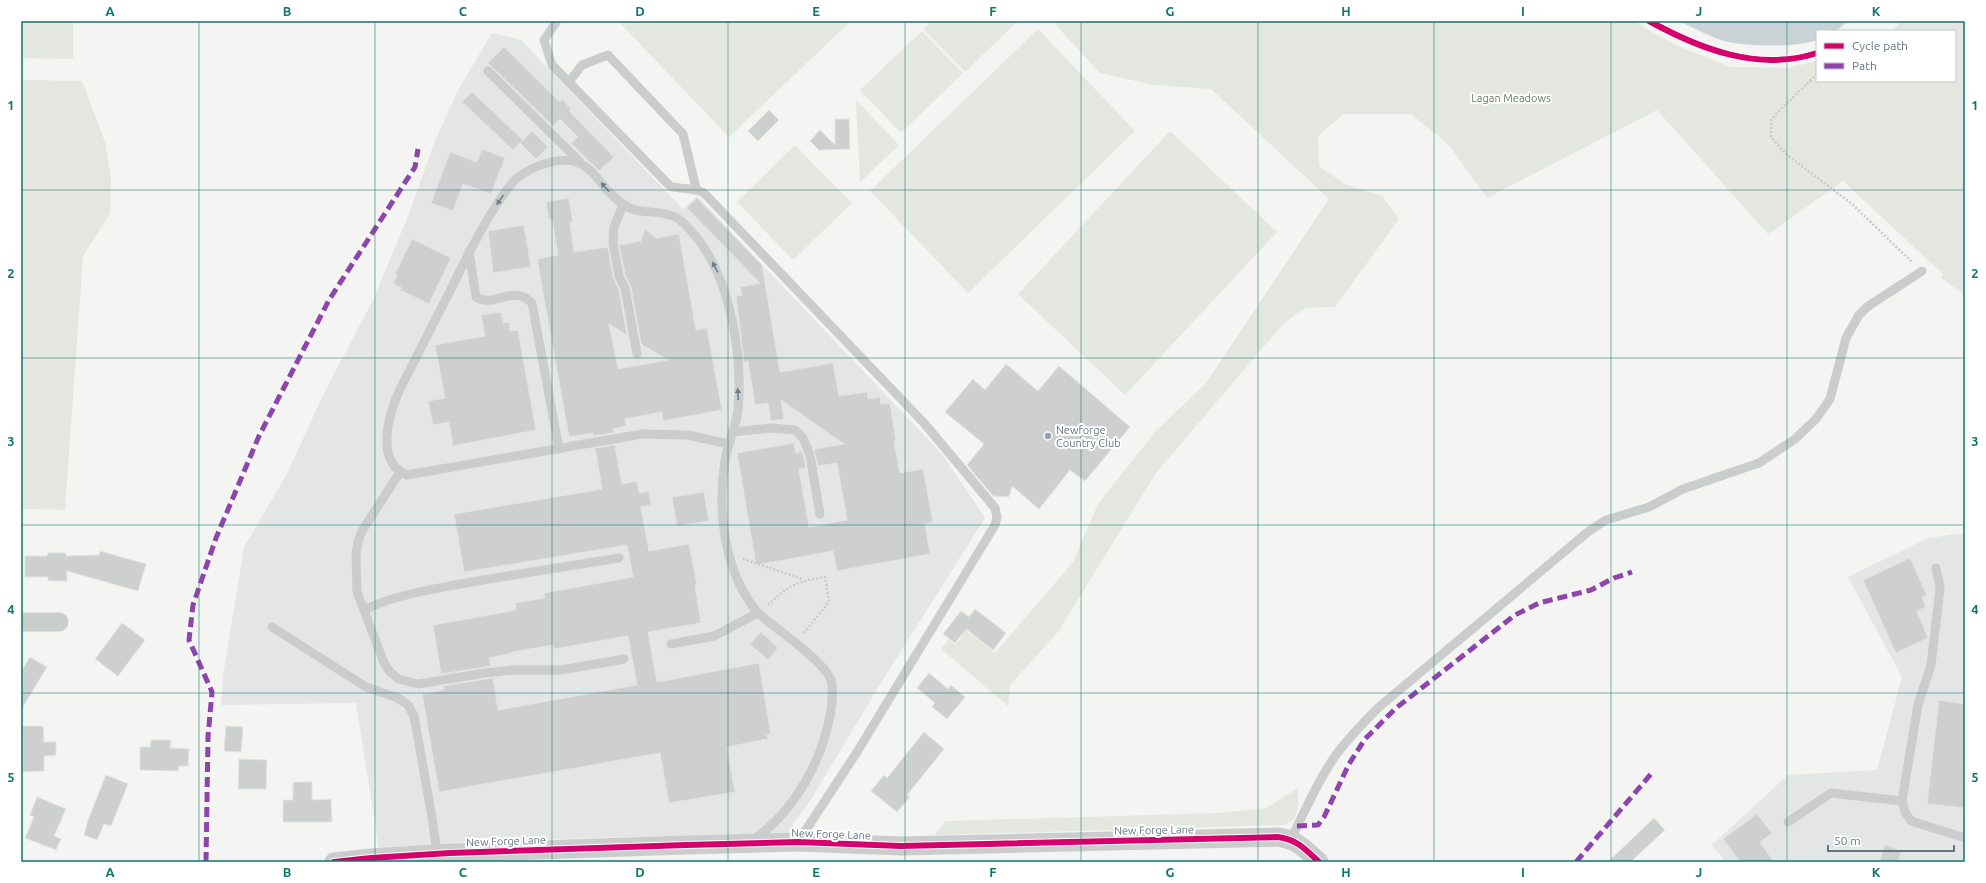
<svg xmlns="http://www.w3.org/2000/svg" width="1986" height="883" viewBox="0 0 1986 883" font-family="Ubuntu,sans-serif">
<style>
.built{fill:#e4e6e5}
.green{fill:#e4e7e0}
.water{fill:#c9d3d5}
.building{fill:#cecfcf;stroke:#e3e3e2}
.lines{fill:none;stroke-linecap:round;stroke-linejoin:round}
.path{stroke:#cacaca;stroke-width:2.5;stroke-dasharray:2 2;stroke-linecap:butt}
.service{stroke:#cbcdcd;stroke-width:9}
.minor{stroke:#cbcdcd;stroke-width:19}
.quiet{stroke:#8e44ad;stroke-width:5;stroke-dasharray:10 5;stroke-linecap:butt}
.cycleway-casing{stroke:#fff;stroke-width:8}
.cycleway{stroke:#d6006c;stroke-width:6}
.oneway{fill:#6d7f8a}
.grid{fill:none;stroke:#0f766e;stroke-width:1;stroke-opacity:0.55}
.poi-dot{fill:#96a2aa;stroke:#fff;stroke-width:1.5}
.labels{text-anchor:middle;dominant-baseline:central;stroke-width:4;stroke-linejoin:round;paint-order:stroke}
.park-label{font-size:11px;fill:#687a62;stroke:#fff}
.poi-label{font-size:11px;fill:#637683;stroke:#fff;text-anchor:start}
.street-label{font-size:11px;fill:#637683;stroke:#fff}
.neatline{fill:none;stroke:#0f766e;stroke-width:1.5}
.grid-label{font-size:13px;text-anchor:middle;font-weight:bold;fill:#0f766e}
</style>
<rect width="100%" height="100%" fill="#f4f4f2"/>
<g class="built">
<path d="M492,33l29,7 162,169 14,-13 245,258 43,64 -101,160 -74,123 -23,32 -312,8 -96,8 -23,-146 -135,2 2,-29 21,-129 43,-73 36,-79 50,-95 36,-86 25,-71 24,-53z"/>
<path d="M1965,533v329h-239l-14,-17 76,-70 89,-5 25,-93 -54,-100 80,-39z"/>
</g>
<g class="green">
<path d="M21,21h52v38l-52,-1z"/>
<path d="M618,21h233l-122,116z"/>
<path d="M931,21h87l-53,51 -42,-43z"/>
<path d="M1052,21h580l46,25 53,21 57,1 29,-7v20h138v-50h-64l11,-10h63v274l-24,-17 2,-4 -100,-93 -75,53 -111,-124 -170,88 -38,-53 -38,-31h-67l-26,22 1,30 26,18 37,12 17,23 -64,88 -30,1 -21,15 -128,150 -98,159 -48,53 -2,21 -67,-57 8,-10 6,6 7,-8 -6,-6 4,-5 35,27 78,-91 25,-58 58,-73 50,-48 123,-184 -118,-110 -57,-4 -54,-12z"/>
<path d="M1038,29l97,102 -167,162 -98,-102z"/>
<path d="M922,31l41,42 -62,60 -41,-43z"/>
<path d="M21,80l61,1 23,61 6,36 -1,35 -27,43 -18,254 -44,-1z"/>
<path d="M856,100l43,45 -39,37z"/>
<path d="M1170,131l107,101 -152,163 -107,-101z"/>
<path d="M795,145l57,58 -59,57 -56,-58z"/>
<path d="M1298,788v20l-4,12 -10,5 -349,10 10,-14 273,-8 48,-5z"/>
</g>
<path class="water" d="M1679,21h169l-12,10h-19v9c-20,8 -68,6 -89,2 -15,-3 -35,-15 -49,-21z"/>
<g class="building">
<path d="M504,47l56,55 2,-3 9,10 -2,2 45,46 -15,14 -28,-28 7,-6 -18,-18 -7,7 -65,-63z"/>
<path d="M472,92l51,48 -10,10 -51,-48z"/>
<path d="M769,110l10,10 -21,21 -10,-10z"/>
<path d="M835,119h14l1,30 -31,1 -9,-9 10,-11 15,15z"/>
<path d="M532,131l16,16 -12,12 -16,-16z"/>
<path d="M482,149l23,9 -14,36 -28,-10 -10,27 -22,-8 19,-51 27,10z"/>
<path d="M569,198l4,25h-3l4,29 34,-5 5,30 6,13 8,45 -18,-11 9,45 50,-9 -27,-16 -10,-57 -6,-13 -6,-29 22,-4 4,-12 11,9 23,-4 17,96 11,-2 15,82 -59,11 -1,-9 -37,7 1,7 -13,3v4l-20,3v-3l-24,4 -32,-178 21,-4 -6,-36 -3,1 -3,-18z"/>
<path d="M697,198l65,67 18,107 53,-9 6,33 28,-4 1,7 12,-2 1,7 9,-1 6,38h-2l6,32 23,-4 10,53 -8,2 5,30 -93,17 -4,-20 -77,14 -19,-112 57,-10 2,10 6,-2 2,6 2,11 -7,1 10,58 38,-7 -10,-57 -19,3 -4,-17 30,-5 -63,-44 3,19 -13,2 -3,-18 -13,2 -7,-44 -4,1 -8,-66 6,-1 -2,-8 20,-4 -73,-75z"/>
<path d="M524,225l7,42 -38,6 -5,-42z"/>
<path d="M412,239l39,19 -22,46 -29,-14 2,-2 -9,-4 4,-9 -2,-1z"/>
<path d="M501,312l2,11 6,-1 1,9 8,-1 18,100 -83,16 -4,-24 -16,3 -5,-24 17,-3 -10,-53 50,-9 -4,-21z"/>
<path d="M1006,364l32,27 21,-25 71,61 -45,54 -15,-11 -31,39 -27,-23 -3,11 -16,-1 -26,-31 17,-21 -39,-32 28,-33 12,11z"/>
<path d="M615,445l7,39 15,-3 2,12 10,-2 2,14 -10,2 8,44 40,-7 8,40 -2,1 6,38 -53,9 9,50 102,-19 12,72h-4l1,4 -41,8 8,45 -66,11 -9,-50 -221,39 -17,-98 22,-4 -1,-4 50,-8 5,32 139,-25 -9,-49 -74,13 -1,-4 -41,7v1l-23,5 2,8 -50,8 -8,-49 83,-15 -1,-7 30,-5 -1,-5 89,-16 -6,-32 -163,27 -10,-58 148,-25 -7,-41z"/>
<path d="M704,492l5,29 -32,5 -5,-29z"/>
<path d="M100,551l46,13 -8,27 -71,-20v10h-19v-4h-23v-21h22l1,-3h18v3l33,-1z"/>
<path d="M1910,558l17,37 -5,2 4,10 -9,4 11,27 -32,15 -33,-73z"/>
<path d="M975,609l31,24 -13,17 -27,-21 -11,14 -12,-9 18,-23 8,6z"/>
<path d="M122,623l23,17 -27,36 -23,-17z"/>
<path d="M761,632l17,16 -10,12 -18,-16z"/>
<path d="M30,657l17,10 -26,43v-38z"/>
<path d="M929,673l19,16 3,-4 14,12 -18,22 -15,-12 3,-4 -18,-15z"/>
<path d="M1939,700l26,4v104l-38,-4z"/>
<path d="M21,726h22l1,16h12v13l-12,1v15l-23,1z"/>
<path d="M226,726l17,1 -2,25 -17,-1z"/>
<path d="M924,732l20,17 -37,46 3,2 -13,15 -26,-21 13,-16 3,3z"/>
<path d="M151,740h20l-1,8 19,1 -1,17h-9l-1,5 -38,-1v-23h10z"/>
<path d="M239,759l28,1 -1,29h-28z"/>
<path d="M106,775l22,9 -17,42 -7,-2 -7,16 -13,-5 4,-15z"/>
<path d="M293,782h19v18l19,-1 1,23h-49v-22h10z"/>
<path d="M37,797l29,12 -12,27 7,3 -5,11 -31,-12 9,-21 -4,-2z"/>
<path d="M1757,814l15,19 -12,9 14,20h-34l-17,-23z"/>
<path d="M1654,818l11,12 -25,23 -9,9h-23z"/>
<path d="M1885,845l17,6 -4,11h-19z"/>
</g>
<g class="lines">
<g class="path">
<path d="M1817,74l-41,40 -5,7v16l15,17 66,50 61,59"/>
<path d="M743,559l57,19 2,3"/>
<path d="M768,605c20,-19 29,-24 57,-28l4,25 -26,32"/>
</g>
<g class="service">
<path d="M557,21l-13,19 8,25 118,121c12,4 23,1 34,7l220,230 71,85 2,9 -2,8 -138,227 -59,90"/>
<path d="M488,71l92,91"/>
<path d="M569,82l13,-17 26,-10 75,79 13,54"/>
<path d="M623,205l-9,22 -1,16 6,33 6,12 12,66"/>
<path d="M469,251l7,46c17,12 37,-14 56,6l27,146"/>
<path d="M732,432l39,-4 24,2 8,8 7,17 10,59"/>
<path d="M728,444l-40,-9 -46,-1 -235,41c-33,-13 -18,-62 -7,-86 17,-34 35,-68 52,-102 12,-25 24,-48 38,-72 8,-12 16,-27 27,-37 15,-12 46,-24 64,-14 11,5 19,18 27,27 7,7 14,14 24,18 14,5 32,1 45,9 8,5 15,14 21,21 33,43 45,118 40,171 -2,17 -10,33 -13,50 -8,51 -1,113 33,153 17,15 66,48 73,67 3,10 1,21 0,30 -8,50 -36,101 -78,130"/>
<path d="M400,472l-38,59 -4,10 -2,14 1,37 27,71 6,9 9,7 19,5 67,-11 28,-3h48l63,-11"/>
<path d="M1936,568l4,20 -9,77 -13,40 -16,96 3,11 6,9 54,17"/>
<path d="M364,610c28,-14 60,-19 91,-25 54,-10 109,-18 164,-27"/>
<path d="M272,627l94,60 32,11 10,7 6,11 18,101 5,37"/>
<path d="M671,644l43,-8 44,-23"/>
<path d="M1788,822l43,-29 71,8"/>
<path d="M1291,839c14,-28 27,-59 45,-84 13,-18 28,-33 43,-48l210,-176 17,-11 43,-13 34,-18 76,-26 36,-24 21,-20 14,-20 16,-61 13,-23 8,-8 55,-36"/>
</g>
<g class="minor">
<path d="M21,622h38"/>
<path d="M334,862l37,-4 79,-5 236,-8 112,-3 103,4 377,-9c20,3 27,12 41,25"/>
</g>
<g class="quiet">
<path d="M1297,826l21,-1 6,-8 25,-53 16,-25 31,-31 119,-93 24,-12 52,-13 23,-12 18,-6"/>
<path d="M206,862l2,-125 4,-45 -23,-52 4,-35 23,-67 43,-102 70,-136 86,-133 3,-18"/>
<path d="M1576,862l75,-88"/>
</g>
<g class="cycleway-casing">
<g id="cycleway">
<path d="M1649,21c51,28 109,51 168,32"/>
<path d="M334,862l37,-4 79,-5 236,-8 112,-3 103,4 377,-9c20,3 27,12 41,25"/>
</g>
</g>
<use href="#cycleway" class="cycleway"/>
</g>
<defs><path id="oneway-solid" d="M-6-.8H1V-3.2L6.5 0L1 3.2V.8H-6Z"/></defs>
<g class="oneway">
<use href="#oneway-solid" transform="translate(605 187) rotate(-133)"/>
<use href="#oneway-solid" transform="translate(500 200) rotate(124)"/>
<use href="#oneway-solid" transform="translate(715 267) rotate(-117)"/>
<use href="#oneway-solid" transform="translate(738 394) rotate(-92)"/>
</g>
<path class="grid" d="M199,21v841M375,21v841M552,21v841M728,21v841M905,21v841M1081,21v841M1258,21v841M1434,21v841M1611,21v841M1787,21v841M21,190h1944M21,358h1944M21,525h1944M21,693h1944"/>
<circle class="poi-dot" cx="1048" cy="436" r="4"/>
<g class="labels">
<g class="park-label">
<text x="1511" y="98">Lagan Meadows</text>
</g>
<g class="poi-label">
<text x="1056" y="430">Newforge<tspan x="1056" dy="13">Country Club</tspan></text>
</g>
<g class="street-label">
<text transform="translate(1154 830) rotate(-1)">New Forge Lane</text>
<text transform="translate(831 834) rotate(2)">New Forge Lane</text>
<text transform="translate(506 841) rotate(-2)">New Forge Lane</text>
</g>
</g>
<rect width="1986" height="883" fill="none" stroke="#ffffff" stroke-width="44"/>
<rect x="1816" y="30" width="140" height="52" fill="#ffffff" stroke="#c1c8cd"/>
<rect x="1824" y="43" width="20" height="6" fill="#d6006c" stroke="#c1c8cd"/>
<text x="1852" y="50" font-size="12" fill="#637683">Cycle path</text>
<rect x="1824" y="63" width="20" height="6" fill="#8e44ad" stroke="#c1c8cd"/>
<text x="1852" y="70" font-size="12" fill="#637683">Path</text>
<path d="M1828 845v6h126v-6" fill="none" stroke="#637683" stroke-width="2"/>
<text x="1834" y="845" font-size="12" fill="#637683" stroke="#ffffff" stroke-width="3" paint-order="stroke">50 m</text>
<rect x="22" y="22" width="1942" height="839" class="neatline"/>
<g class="grid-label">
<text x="110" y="16">A</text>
<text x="287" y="16">B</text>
<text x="463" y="16">C</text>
<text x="640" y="16">D</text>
<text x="816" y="16">E</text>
<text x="993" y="16">F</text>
<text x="1170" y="16">G</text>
<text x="1346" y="16">H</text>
<text x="1523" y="16">I</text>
<text x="1699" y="16">J</text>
<text x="1876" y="16">K</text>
<text x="11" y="110">1</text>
<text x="1975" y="110">1</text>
<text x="11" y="278">2</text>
<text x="1975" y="278">2</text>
<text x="11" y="446">3</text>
<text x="1975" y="446">3</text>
<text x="11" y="614">4</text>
<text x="1975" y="614">4</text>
<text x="11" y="782">5</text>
<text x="1975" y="782">5</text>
<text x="110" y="877">A</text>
<text x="287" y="877">B</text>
<text x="463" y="877">C</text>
<text x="640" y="877">D</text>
<text x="816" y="877">E</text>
<text x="993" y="877">F</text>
<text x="1170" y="877">G</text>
<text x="1346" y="877">H</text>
<text x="1523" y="877">I</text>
<text x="1699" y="877">J</text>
<text x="1876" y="877">K</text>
</g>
</svg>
